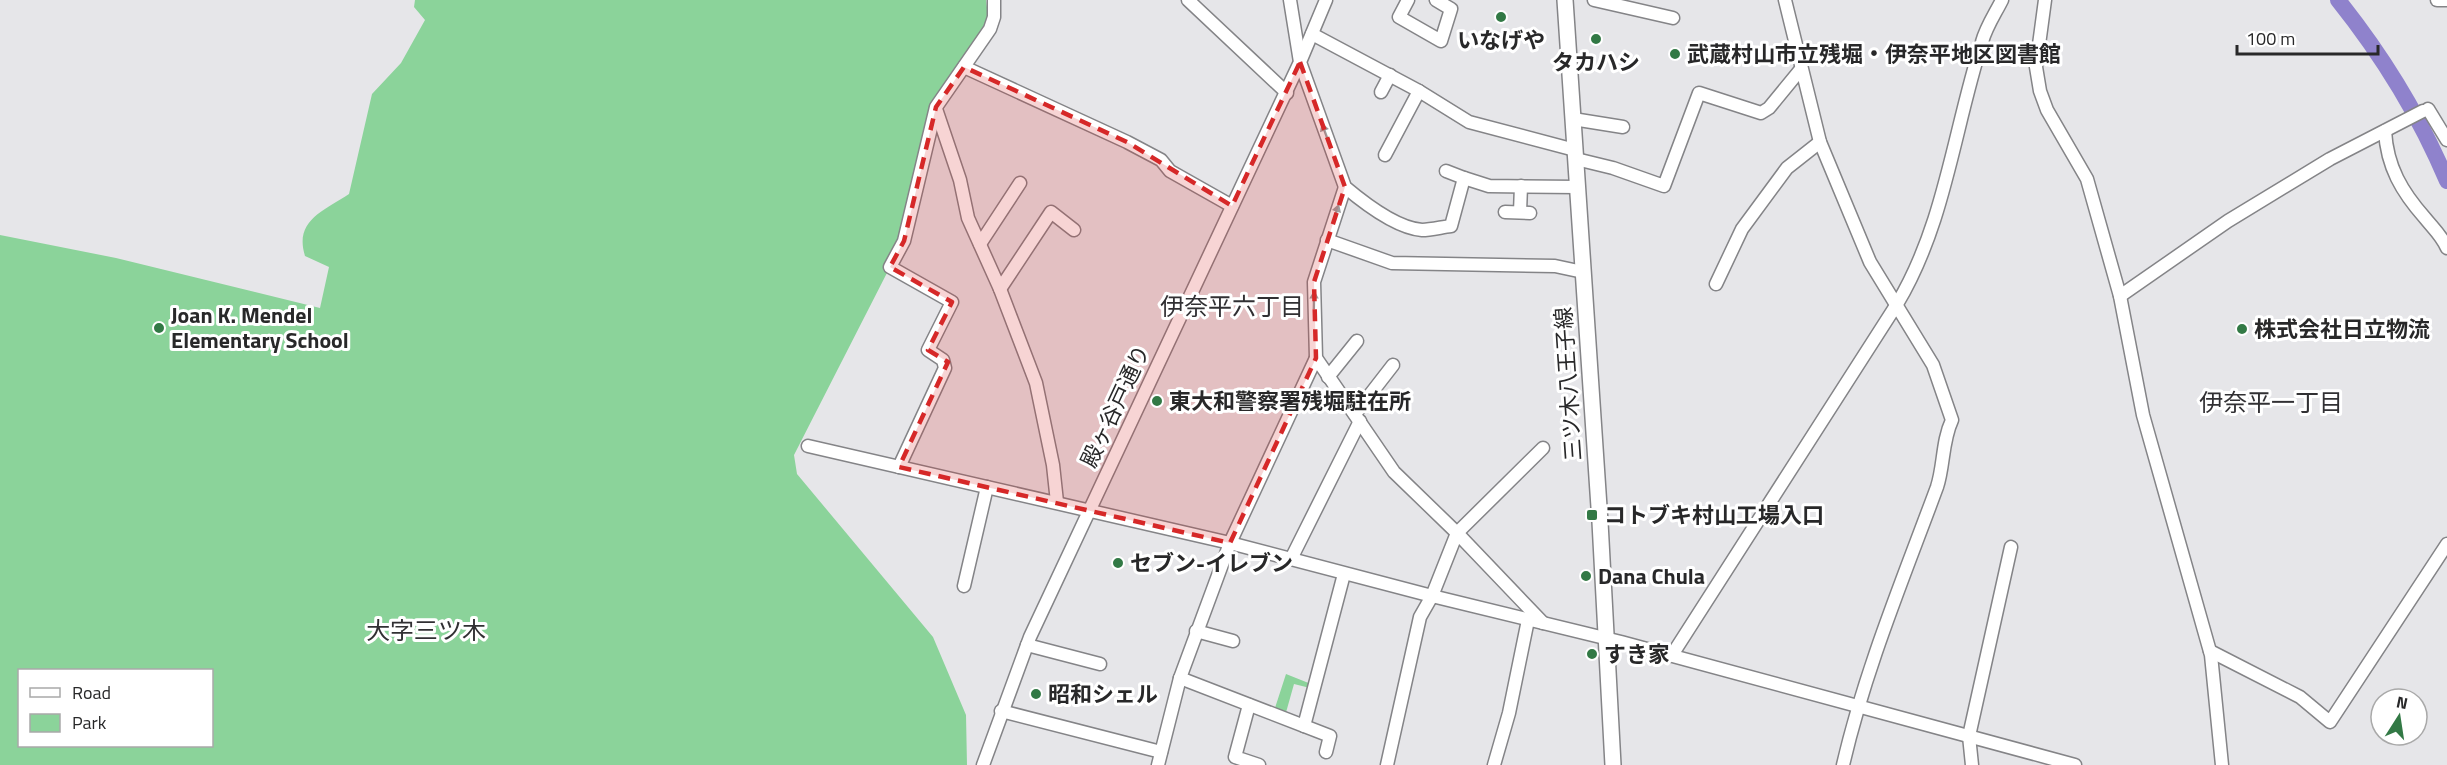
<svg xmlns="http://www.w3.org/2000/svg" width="2447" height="765" viewBox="0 0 2447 765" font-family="'Titillium Web','Noto Sans JP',sans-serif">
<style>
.green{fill:#8bd39a;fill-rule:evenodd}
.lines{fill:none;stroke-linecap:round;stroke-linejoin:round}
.river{stroke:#8f82cc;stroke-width:16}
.minor-casing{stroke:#848487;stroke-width:15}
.major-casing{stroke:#848487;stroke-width:18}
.minor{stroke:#fff;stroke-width:12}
.major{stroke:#fff;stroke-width:15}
.oneway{fill:#9e9e9f}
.marked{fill:#d62828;fill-opacity:0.2;stroke:#d62828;stroke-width:4.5;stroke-dasharray:12 8;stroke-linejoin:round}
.poi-dot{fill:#327945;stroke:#fff;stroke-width:2}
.labels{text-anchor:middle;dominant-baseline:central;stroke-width:6;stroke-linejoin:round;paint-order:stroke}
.poi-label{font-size:22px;font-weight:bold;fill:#282829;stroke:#fff;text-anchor:start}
.street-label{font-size:22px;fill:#282829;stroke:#fff}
.neighbourhood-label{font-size:24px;fill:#313033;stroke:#fff}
</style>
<rect width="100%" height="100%" fill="#e6e6e9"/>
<g class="green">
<path d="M415,0h571l4,29 -54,78 -18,56 -28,104 -96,188 3,19 136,163 33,78 1,50h-967v-530l116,23 204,50 9,-41 -24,-11c-11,-35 18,-45 44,-62l23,-100 29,-31 24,-43 -11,-13zM20,670h192v76h-192z"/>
<path d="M1286,674l25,10 -1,4 -16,-4 -9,32 -11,-5z"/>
</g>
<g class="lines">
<path class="river" d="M2338,0c44,55 82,117 109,181"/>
<g class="minor-casing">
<g id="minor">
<path d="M1188,0l99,93"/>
<path d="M1326,0l-26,62 45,125c19,16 51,41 77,43 9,0 20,-3 29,-4l13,-48 25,8 89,1"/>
<path d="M1408,0l-9,17 42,24 10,-32 -15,-9"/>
<path d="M1594,0l79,18"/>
<path d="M1785,0l35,142 50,120 63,103 19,55c-10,21 -8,46 -15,67 -34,92 -72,183 -94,278"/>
<path d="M2045,0l-9,67 4,24 7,19 40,69 33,117 23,119 68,240 11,110"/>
<path d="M2437,0h10"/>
<path d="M1312,34l107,57 50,31 106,28"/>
<path d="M964,67l163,75 34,18 9,11 62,35"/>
<path d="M1381,92l9,-17"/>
<path d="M936,109l24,71 8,38 32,71 36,94 17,82 4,37"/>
<path d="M2428,109l19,31"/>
<path d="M1573,119l50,8"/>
<path d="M2385,131c2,36 17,61 40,87 8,10 17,18 22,30"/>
<path d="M1385,155l34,-64"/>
<path d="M1576,159l37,9 51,18 35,-93 62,20 8,-5 32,-39"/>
<path d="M1446,171l18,7"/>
<path d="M1345,187l-31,95 2,76 78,114 63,61 86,90"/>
<path d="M1505,212l25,1"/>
<path d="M1520,212l1,-26"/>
<path d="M1327,240l65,23 163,3 28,6"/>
<path d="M980,244l40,-61"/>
<path d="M1716,284l26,-55 45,-61 33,-26"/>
<path d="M1000,289l51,-77 23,18"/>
<path d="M2120,296l108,-75 102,-62 93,-48"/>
<path d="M1328,377l29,-36"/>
<path d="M1355,414l38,-49"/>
<path d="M808,446l422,97 202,53 189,46 454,123"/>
<path d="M899,467l46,-99 -2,-8 -15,-10 24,-48 -62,-35 14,-26 32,-134 54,-78 4,-12v-17"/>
<path d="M1291,559l69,-138"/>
<path d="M964,586l23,-99"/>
<path d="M1196,631l37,10"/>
<path d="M1027,645l73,19"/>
<path d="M2210,651l90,46 30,25 117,-178"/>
<path d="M1672,655l225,-351c48,-80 57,-175 85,-262 4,-15 13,-28 20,-42"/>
<path d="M1180,678l150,58 -4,16"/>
<path d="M1249,705l-14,52 24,8"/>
<path d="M1001,711l160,41"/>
<path d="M1304,726l40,-152"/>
<path d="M983,765l47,-128 270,-575 -10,-62"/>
<path d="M1158,765l22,-87 50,-135 86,-185"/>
<path d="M1387,765l33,-148 12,-21 25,-63 86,-85"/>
<path d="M1494,765l15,-52 19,-93"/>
<path d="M1972,765l-3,-29 42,-189"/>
</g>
</g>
<g class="major-casing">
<path id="major" d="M1565,0l35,522 13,243"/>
</g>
<use href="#minor" class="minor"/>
<use href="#major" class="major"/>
</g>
<defs><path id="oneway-solid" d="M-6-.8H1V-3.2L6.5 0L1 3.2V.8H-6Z" transform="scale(1.5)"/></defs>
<g class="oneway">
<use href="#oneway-solid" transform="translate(1325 132) rotate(-110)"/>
<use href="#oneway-solid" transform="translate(1336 213) rotate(-72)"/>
<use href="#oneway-solid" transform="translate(1314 300) rotate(-89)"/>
</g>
<path class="marked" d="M1300,62l45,125 -31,95 2,76 -86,185 -331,-76 49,-105 -20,-12 24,-48 -62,-35 14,-26 32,-134 28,-40 163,75 105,64z"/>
<g class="poi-dot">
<circle cx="1501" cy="17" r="6"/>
<circle cx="1596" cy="39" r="6"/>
<circle cx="1675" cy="54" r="6"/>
<circle cx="159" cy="328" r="6"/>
<circle cx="2242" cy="329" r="6"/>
<circle cx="1157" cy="401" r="6"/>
<rect x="1586" y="509" width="12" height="12" rx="3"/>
<circle cx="1118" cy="563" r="6"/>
<circle cx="1586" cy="576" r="6"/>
<circle cx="1592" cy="654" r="6"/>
<circle cx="1036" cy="694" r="6"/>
</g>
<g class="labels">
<g class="poi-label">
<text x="1501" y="40" text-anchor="middle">いなげや</text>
<text x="1687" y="54">武蔵村山市立残堀・伊奈平地区図書館</text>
<text x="1596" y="62" text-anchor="middle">タカハシ</text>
<text x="171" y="315">Joan K. Mendel<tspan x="171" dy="25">Elementary School</tspan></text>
<text x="2254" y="329">株式会社日立物流</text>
<text x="1169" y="401">東大和警察署残堀駐在所</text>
<text x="1604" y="515">コトブキ村山工場入口</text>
<text x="1130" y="563">セブン-イレブン</text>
<text x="1598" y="576">Dana Chula</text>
<text x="1604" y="654">すき家</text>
<text x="1048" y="694">昭和シェル</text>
</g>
<g class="street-label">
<text transform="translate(1568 384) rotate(-94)">三ツ木八王子線</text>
<text transform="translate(1115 406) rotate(-65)">殿ヶ谷戸通り</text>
</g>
<g class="neighbourhood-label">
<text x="1232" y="306">伊奈平六丁目</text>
<text x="2271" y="402">伊奈平一丁目</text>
<text x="426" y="630">大字三ツ木</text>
</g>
</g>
<rect x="18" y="669" width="195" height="78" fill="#ffffff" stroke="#a9a9a9" stroke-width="1.5"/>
<rect x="30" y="688" width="30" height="9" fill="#ffffff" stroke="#a9a9a9" stroke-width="1.5"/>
<text x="72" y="699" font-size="18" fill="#282829">Road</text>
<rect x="30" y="714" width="30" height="18" fill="#8bd39a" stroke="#a9a9a9" stroke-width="1.5"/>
<text x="72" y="729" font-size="18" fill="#282829">Park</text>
<g transform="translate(2399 717) rotate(12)"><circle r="28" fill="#ffffff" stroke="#a9a9a9" stroke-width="1.5"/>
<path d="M0-4.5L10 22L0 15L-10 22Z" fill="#327945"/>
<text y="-9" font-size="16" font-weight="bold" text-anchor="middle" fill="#282829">N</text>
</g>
<path d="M2237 45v9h141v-9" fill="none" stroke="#282829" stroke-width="3"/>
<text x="2246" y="45" font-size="18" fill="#282829" stroke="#ffffff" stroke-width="4.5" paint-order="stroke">100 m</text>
</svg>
